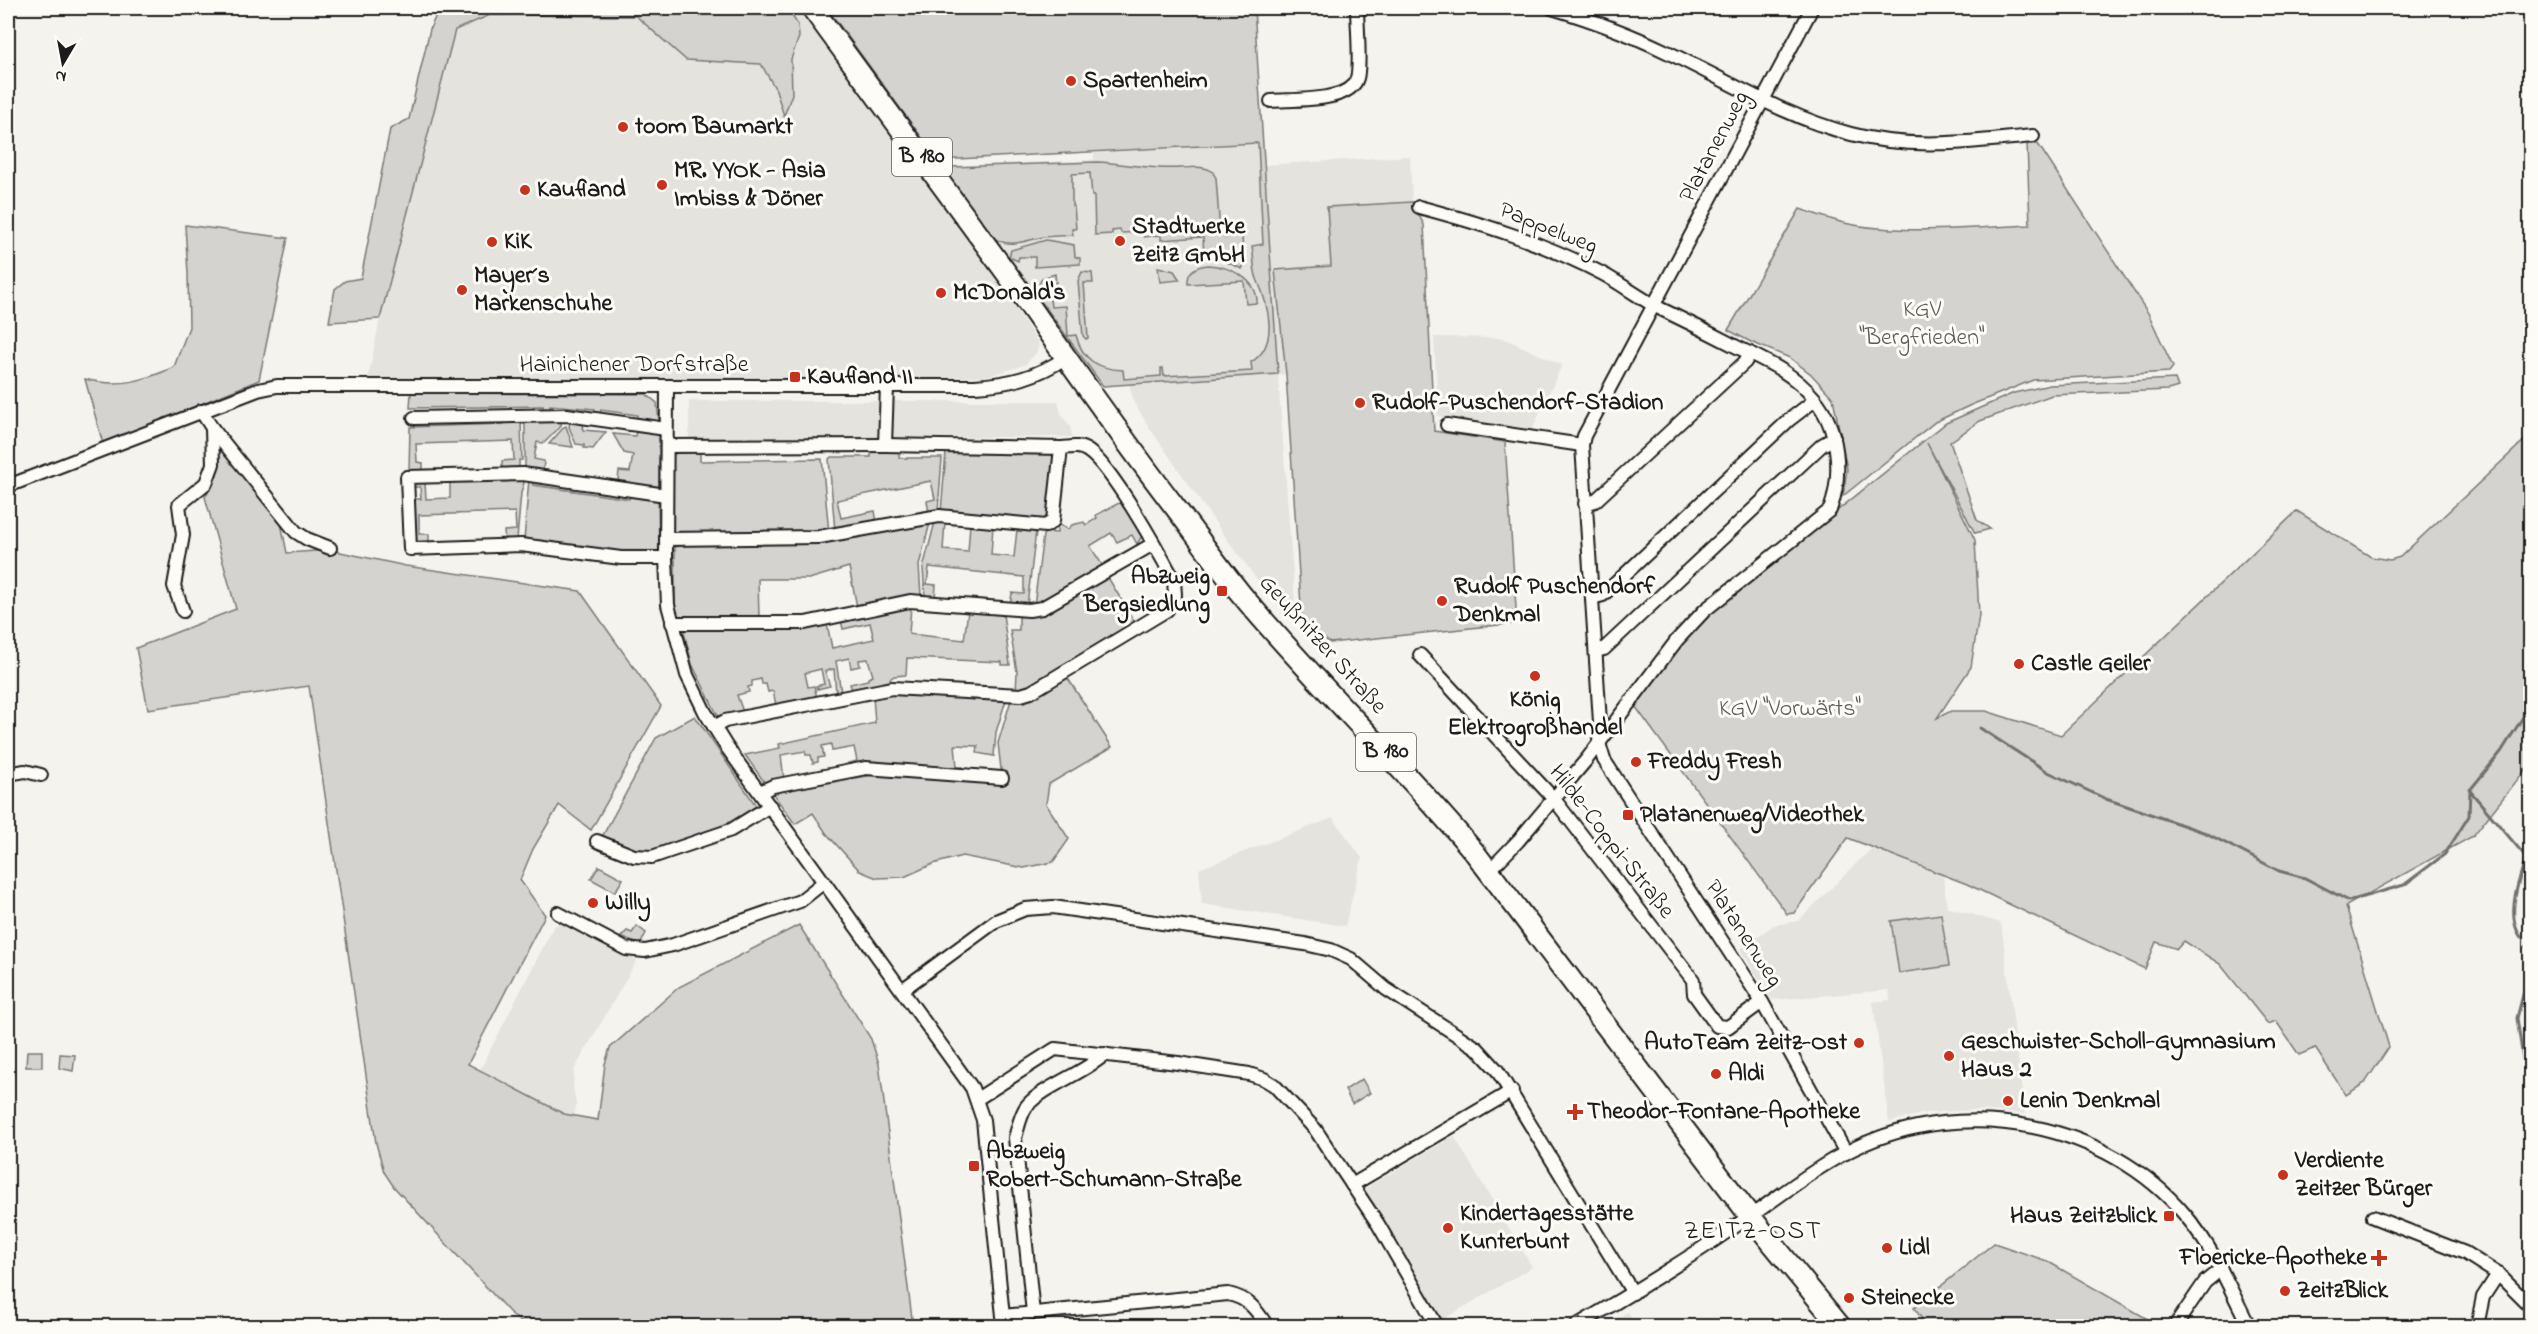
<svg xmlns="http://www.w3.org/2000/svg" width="2538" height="1334" viewBox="0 0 2538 1334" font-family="'Indie Flower',sans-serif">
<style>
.built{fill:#e4e3de}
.green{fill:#d4d3cf;stroke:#787876;stroke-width:1.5}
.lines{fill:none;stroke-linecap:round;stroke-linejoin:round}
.stream{stroke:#72716f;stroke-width:3}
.minor-casing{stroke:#1c1c1c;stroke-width:16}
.primary-casing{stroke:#1c1c1c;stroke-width:24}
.minor{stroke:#fdfcf7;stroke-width:12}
.primary{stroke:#fdfcf7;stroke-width:20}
.poi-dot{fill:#c8321e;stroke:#fdfcf7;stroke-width:2}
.labels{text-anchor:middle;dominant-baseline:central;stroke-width:6;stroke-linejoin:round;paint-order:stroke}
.shield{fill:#fdfcf7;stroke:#605f5e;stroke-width:1.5}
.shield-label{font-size:22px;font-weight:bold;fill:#1c1c1c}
.poi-label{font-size:24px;font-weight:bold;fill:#1c1c1c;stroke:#fdfcf7;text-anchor:start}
.street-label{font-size:24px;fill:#1c1c1c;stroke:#fdfcf7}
.park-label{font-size:24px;fill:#5c5c5b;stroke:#fdfcf7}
.neighbourhood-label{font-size:26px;letter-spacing:1.5px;fill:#1c1c1c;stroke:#fdfcf7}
</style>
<rect width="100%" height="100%" fill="#f4f3ee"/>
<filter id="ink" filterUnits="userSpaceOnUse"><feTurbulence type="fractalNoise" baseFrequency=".0167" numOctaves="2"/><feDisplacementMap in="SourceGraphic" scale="12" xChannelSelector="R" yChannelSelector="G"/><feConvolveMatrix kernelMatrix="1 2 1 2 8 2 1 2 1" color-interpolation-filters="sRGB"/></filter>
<g filter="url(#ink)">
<g class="built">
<path d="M787,8h40l117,164 7,-6 143,-6v-7l168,-10 2,22 146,-9 2,46 -84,5 4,59 -57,4 11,104 -8,1 17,228 -17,1 -7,-6 -47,-63 -71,-102 -19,-30 -5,-20 -26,3 -69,-94 -21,12 26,40 -2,8 -12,13 -37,11 -104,4 -516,-2 12,-59 74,-289 36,-15 146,1 50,44 75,4 15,26 8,25 8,-21 -1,-35 5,-11 2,-23z"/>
<path d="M1434,337l69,1 59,27 -31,67 -93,-16z"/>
<path d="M689,401h369l3,13 9,12 2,11 -383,1z"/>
<path d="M1333,818l29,40 -17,68 -143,-22 -3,-35z"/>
<path d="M1872,848l71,27 4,32 54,16 24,191 -47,-4 -53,3 -36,9 -16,-120 17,-2 -1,-10 -117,10 -32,-51 34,-24 24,-4z"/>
<path d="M561,923l7,1 69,36 -63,110 -1,16 3,18 -2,12 -10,-2 -84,-44 74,-144z"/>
<path d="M1454,1136l78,131 -90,53 -78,-131z"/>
<path d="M1628,1312l8,14h-33l7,-4z"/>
</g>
<g class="green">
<path d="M439,8h348l11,17 1,12 -8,22 1,35 -8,22 -8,-26 -15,-26 -75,-4 -50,-44 -146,-1 -35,15 -75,289 -51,3 6,-33 10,-8 16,-3 29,-149 19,-10 21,-90z"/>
<path d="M827,8h427l24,366 -175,12 -68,-93 7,-15 13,-4 1,9 -13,1v14l7,1 1,8 15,-1 2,30 8,-1c6,25 22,34 47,35l1,9 37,-3v-8h2l1,8 88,-5 -1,-9c29,-17 17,-58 6,-83 -4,-9 -3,-23 -5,-33l11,-2 -5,-101 -320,17z"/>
<path d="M2027,144h11l110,169 25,54 -4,5 -136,8 -62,25 -36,17 -92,74 4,-27 -14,-71 -22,-24 -21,-16 -39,-16 -23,-12 72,-121c15,5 29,10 44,14 54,12 131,5 186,2z"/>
<path d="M1097,162c28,1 55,8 83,6 11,0 23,-3 32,3l4,7 4,55 5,5 17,-8 1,37 -1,2 -22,-10 -16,-2 -1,-20 -42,3v-5l-17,2 -1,-5 -22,1 -1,-3 -8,1v3l-17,1 -1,-39h-2l-2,-23 -18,1v32h2l2,23h-4l1,6c-10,1 -20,1 -30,2 -16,3 -36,13 -51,-1l-48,-64 8,-5z"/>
<path d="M1412,202l12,23 10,206 71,11 12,181 -187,20 -28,-22 -16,-247 -11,-104 56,-4 -4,-59z"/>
<path d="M185,225l103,13 -29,142 -156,64 -18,-65c33,9 59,2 89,-12l15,-40 -1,-54z"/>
<path d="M1046,240l28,5 1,12 5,1v6l-45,3v-10h-16l-1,4 -9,-4 2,-7z"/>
<path d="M1208,265c21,1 50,14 49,38l-11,1 -2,-23 -56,3c-1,-13 8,-18 20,-19z"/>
<path d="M1158,267l16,4 6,9 -20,2z"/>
<path d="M1082,272l10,1 1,10h-9l4,55 -2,1 -3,-3 -5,-55z"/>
<path d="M2175,379l3,8 -10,3 -116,5 -72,26 -30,21 27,78 13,9 -15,4 -48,-90 48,97 4,75 -8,52 -34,51 14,-7h35l75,24 236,-224 74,46 19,3 10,-3 130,-122v329l-57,72 -127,70 43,141 -24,36 -19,12 -31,-47 -16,7 -23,-34 -8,3 -48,-60 -36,-23 -7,8 -21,-7 -11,27 -178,-85 -119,-46 -54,75 -7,1 -152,-208 45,-61 34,-35 232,-187 68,-30 36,-8z"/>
<path d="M411,393l235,1 11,9 2,19h-22v-7l-36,-5 -1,7 -6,-2 1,-6 -45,-4v7h-6l-1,-6 -133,2z"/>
<path d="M561,419v7l-17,17 -7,-1 -3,17 10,2 -1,10 -18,-2v-49z"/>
<path d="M504,420h17l1,40h-3v9h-17v-8l12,-1 -1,-19 -97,3 1,18 6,1v8l-14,1 1,-45 94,-3z"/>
<path d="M570,421l14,1 -1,8 23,2 -13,17 -9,-1v-3l-8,-1 -7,-17z"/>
<path d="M566,426l7,21 -24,-3 15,-17z"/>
<path d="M637,428l22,6v52l-2,2 -39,-7 1,-10 11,1 3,-17 -9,-2 -11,-19 22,2z"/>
<path d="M216,439l25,28 40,56 6,30 44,-3 75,16 174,25 81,115 -70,124 -32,-25 -26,44 -13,31 25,35 -77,149 96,50 34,6 7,-56 5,-16 69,-61 120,-62 72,114 8,25 34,262h-387l-14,-11 -118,-128 -10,-15 -8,-29 -67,-457 -161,23 -12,-61 100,-39 -31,-112c15,-22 16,-32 11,-58z"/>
<path d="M871,450l28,1v7h43l-4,52 -9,3 -2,-12 8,-2 -4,-18 -94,19 4,18 34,-7 2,12 -42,8 -6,-72 2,-2h40z"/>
<path d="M684,451l16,1v9l122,-2 7,74 -156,-1 -2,-77z"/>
<path d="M946,452l104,1 5,3 -8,64 -106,-8z"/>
<path d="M529,478l3,1 1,6 96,14 1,-3 9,1 1,-3 18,5 1,51c-25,11 -105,-5 -135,-9z"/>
<path d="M523,479l1,4 -3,10 -4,46 -12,2 -1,-10 12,-1 -1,-18 -96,3v19h10v9l-13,2 -5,-46h10l-1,-12h-8l2,-4 18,-2 -7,2 1,16 24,-1v-15l-7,-1v-1z"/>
<path d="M1121,502l21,34 -5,8 -5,-9 -15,7 -6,-9 -21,13 13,20 -69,40 9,-71 3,-3 11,1v-9l11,5 4,-4 12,-3 2,3 11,-7 -1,-3z"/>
<path d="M935,522h10l-2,28 25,2 2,-28 23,2 -2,29 23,2 3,-28 19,2 -9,74h-17l2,-12 12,1v-17l-95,-10 -2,17 9,1 -1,13 -10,-1 -2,-29z"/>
<path d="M930,523l-11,42 2,31 -64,11 -8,-40 -40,12h-51l1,39 -84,-2v-69l17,-3 153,-4z"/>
<path d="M1106,574l29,49 -107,65 -12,4 1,-20 -7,-42h9v-13l24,-4z"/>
<path d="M911,606l-2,28 55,6 4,-29 35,3 7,51h-8v-3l-95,-4 -1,17 -12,1 -4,3 1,5 -39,6 -2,-6 18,-4v-2l5,-2 -5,-17 -9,1 1,6 -9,2 -2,-10 -13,3 5,31 -5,1 -2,-24 -9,2 5,15 -13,3 -1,-3 8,-2 -3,-15 -16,4 3,14 6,-1 3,12 -41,7 -3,-14 -5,1 -2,-8h-4l-1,-5 -9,2v5l-4,1 1,5 -12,3 6,17 -25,4 -26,-52 -9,-36 144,-4 5,24 42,-9 -4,-16 -27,6 -2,-9z"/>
<path d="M1067,677l45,70 -63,37 -3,20 23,35 -16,23 -29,6 -62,-12 -29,8 -29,13 -27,1 -17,-7 -34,-38 -13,-20 -18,11 -22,-30 3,-2 97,-17 129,3 -4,-35 13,-43z"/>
<path d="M898,694l108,6 -10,32 -2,24 -17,-3 1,-7 -23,-1 2,22h6v4l-69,-7 -45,4 -1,-5 9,-2 -3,-14 -22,4 -1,-7 -9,2 2,11 -6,1v4l-5,1 -2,-8h-5l-1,-4 -24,4 3,25 -19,3 -20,-28 35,-7 -1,-4 96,-21 -2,-27z"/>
<path d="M695,716l62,91 -30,19 -75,24h-20l-30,-13 54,-99z"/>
<path d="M599,866l24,13 -8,13 -24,-13z"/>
<path d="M1941,914l8,52 -50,7 -8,-52z"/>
<path d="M637,926l9,7 -6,12 -19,-8 6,-6 5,2z"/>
<path d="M27,1051h15v16h-16z"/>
<path d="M60,1054l15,1 -2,16 -14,-3z"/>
<path d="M1362,1079l8,14 -18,11 -7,-14z"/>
<path d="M1994,1243l53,18 111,64 -231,1 -13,-18z"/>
</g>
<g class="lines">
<g class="stream">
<path d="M1980,728l68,44 58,27 100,34 73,38 26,7 44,23 55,-16 41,-31 24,-38 1,-26"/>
<path d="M2470,790l31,-38 29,-46"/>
<path d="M2471,792l55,65c-7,23 -21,59 -5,80"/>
<path d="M2527,946l3,5"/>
<path d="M2530,968l-13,50 9,61 4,4"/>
</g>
<g class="minor-casing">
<g id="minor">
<path d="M1552,8c40,12 78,26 115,44 61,29 118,65 184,82 59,16 122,8 182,2"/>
<path d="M1812,8l-228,428 -2,9 18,277 -1,21 5,17 158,242 84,151"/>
<path d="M1271,101c22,-2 79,2 86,-23 4,-12 0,-56 0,-70"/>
<path d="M1419,207c64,17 125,36 184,67 20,11 38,25 58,35 25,12 49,24 74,37 30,15 56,25 79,52 25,30 29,76 16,112l-125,100 -28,30 -90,119 -69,82 -29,30"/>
<path d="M667,386l-1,172 2,47 19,70 18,37 21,34 246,342 11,32 21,206"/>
<path d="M201,411l11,17 84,104 11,7 23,9"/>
<path d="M414,418l153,-3 99,14"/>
<path d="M1447,425l135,20"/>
<path d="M885,445l2,-59"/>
<path d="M667,446l218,-1 176,3c10,-1 19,-3 27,3 24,16 71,101 86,129l1,15 -8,15 -136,82 -10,3 -129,-7 -167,33 -11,6"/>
<path d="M8,486l250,-96 19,-4h698c34,-2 62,-9 90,-28"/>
<path d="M666,495l-143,-21 -116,3 3,72 111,-4 100,13h45"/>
<path d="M1585,504l10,-3 150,-139 5,-9"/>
<path d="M666,539l153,-2 120,-21 107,10 7,-5 8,-73"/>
<path d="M1592,598l11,-3 186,-175 26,-20"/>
<path d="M183,611l-9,-25 9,-51 -4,-30 27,-22 7,-19 -1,-36"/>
<path d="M672,623h133l105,-22 119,9 13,-2 111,-64"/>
<path d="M1596,651l8,-2 218,-204 12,-7"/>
<path d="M1420,655l134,144 139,181 1,14 23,32 11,1 34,-25"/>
<path d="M8,774l17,-3 16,4"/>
<path d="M760,792l13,-6 93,-18 136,10"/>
<path d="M597,841l37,15 18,1 79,-27 39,-24"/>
<path d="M558,913l68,36 19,2 28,-6 127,-44 24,-19"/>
<path d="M902,990l94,-69 29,-12 28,-2 252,37 26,6 20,9 35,30 91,59 20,22 136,223"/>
<path d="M977,1099l78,-50 123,14 71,11 15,5 10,6 41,44 63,95 59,102"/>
<path d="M1352,1185l160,-94"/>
<path d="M2373,1217l92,36 33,21 32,32"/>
<path d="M1033,1313l-18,-175c3,-10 5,-22 11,-31 14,-19 59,-34 79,-53"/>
<path d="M1003,1316l225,-22c20,4 28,15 39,32"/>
<path d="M1576,1326c59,-34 116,-70 173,-109 34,-23 68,-51 106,-69 111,-53 252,-26 331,68 28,33 44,73 63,110"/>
<path d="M2175,1326l30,-44 16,-13"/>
<path d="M2477,1326l6,-29 15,-23"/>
</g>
</g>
<g class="primary-casing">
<path id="primary" d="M812,8l204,278c52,75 104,149 159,221 22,29 43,59 66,87 74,89 159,169 234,259l275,363 90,110"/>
</g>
<use href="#minor" class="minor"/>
<use href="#primary" class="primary"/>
</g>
</g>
<g class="poi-dot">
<circle cx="1071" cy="81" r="6"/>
<circle cx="623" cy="127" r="6"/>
<circle cx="662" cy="185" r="6"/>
<circle cx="525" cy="190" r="6"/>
<circle cx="1120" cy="241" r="6"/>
<circle cx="492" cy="242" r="6"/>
<circle cx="462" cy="290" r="6"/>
<circle cx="941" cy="293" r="6"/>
<rect x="789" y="371" width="12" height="12" rx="3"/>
<circle cx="1360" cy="403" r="6"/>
<rect x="1216" y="585" width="12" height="12" rx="3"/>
<circle cx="1442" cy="601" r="6"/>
<circle cx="2019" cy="664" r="6"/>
<circle cx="1535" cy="676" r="6"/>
<circle cx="1636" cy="762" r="6"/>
<rect x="1622" y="809" width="12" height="12" rx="3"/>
<circle cx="593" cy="903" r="6"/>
<circle cx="1859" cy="1043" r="6"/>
<circle cx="1949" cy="1056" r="6"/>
<circle cx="1716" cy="1074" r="6"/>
<circle cx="2008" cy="1101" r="6"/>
<path d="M1572 1103h6v6h6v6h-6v6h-6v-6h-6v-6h6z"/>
<rect x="968" y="1160" width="12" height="12" rx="3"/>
<circle cx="2283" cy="1175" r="6"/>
<rect x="2163" y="1210" width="12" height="12" rx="3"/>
<circle cx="1448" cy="1228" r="6"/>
<circle cx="1887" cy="1248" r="6"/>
<path d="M2376 1249h6v6h6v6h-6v6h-6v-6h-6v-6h6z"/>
<circle cx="2285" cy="1291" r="6"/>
<circle cx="1849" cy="1298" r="6"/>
</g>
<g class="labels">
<g class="shield">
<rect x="892" y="138" width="60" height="38" rx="4.5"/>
<rect x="1356" y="733" width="60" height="38" rx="4.5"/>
</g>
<g class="shield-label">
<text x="922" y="157">B 180</text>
<text x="1386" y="752">B 180</text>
</g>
<g class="poi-label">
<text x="1083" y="81">Spartenheim</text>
<text x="635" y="127">toom Baumarkt</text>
<text x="674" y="171">MR. YYOK - Asia<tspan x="674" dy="28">Imbiss &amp; Döner</tspan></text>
<text x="537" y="190">Kaufland</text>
<text x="1132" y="227">Stadtwerke<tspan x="1132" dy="28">Zeitz GmbH</tspan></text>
<text x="504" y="242">KiK</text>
<text x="474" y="276">Mayer´s<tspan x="474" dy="28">Markenschuhe</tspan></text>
<text x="953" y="293">McDonald's</text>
<text x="807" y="377">Kaufland II</text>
<text x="1372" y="403">Rudolf-Puschendorf-Stadion</text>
<text x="1210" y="577" text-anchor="end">Abzweig<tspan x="1210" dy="28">Bergsiedlung</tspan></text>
<text x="1454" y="587">Rudolf Puschendorf<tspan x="1454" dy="28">Denkmal</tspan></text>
<text x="2031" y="664">Castle Geiler</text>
<text x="1535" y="700" text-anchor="middle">König<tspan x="1535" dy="28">Elektrogroßhandel</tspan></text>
<text x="1648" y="762">Freddy Fresh</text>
<text x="1640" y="815">Platanenweg/Videothek</text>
<text x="605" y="903">Willy</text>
<text x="1961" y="1042">Geschwister-Scholl-Gymnasium<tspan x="1961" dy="28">Haus 2</tspan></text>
<text x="1847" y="1043" text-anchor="end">AutoTeam Zeitz-Ost</text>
<text x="1728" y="1074">Aldi</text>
<text x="2020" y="1101">Lenin Denkmal</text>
<text x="1587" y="1112">Theodor-Fontane-Apotheke</text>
<text x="986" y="1152">Abzweig<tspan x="986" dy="28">Robert-Schumann-Straße</tspan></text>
<text x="2295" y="1161">Verdiente<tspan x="2295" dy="28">Zeitzer Bürger</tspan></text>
<text x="1460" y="1214">Kindertagesstätte<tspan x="1460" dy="28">Kunterbunt</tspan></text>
<text x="2157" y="1216" text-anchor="end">Haus Zeitzblick</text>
<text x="1899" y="1248">Lidl</text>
<text x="2367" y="1258" text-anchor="end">Floericke-Apotheke</text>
<text x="2297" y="1291">ZeitzBlick</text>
<text x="1861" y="1298">Steinecke</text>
</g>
<g class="street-label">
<text transform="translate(1715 147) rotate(-62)">Platanenweg</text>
<text transform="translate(1548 229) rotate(22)">Pappelweg</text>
<text x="634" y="365">Hainichener Dorfstraße</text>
<text transform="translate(1322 645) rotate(48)">Geußnitzer Straße</text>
<text transform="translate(1611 842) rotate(52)">Hilde-Coppi-Straße</text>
<text transform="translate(1743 934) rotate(57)">Platanenweg</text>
</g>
<g class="park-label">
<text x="1922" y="310">KGV<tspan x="1922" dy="28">"Bergfrieden"</tspan></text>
<text x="1790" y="709">KGV "Vorwärts"</text>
</g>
<g class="neighbourhood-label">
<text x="1753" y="1232">ZEITZ-OST</text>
</g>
</g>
<rect width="2538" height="1334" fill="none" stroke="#fdfcf7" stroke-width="30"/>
<rect x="15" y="15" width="2508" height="1304" fill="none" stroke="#1c1c1c" stroke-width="2" filter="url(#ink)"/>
<g transform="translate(63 63) rotate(190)" stroke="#fdfcf7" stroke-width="4.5" paint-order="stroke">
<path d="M0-4.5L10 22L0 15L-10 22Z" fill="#1c1c1c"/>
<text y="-9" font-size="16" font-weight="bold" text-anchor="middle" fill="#1c1c1c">N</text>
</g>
</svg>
